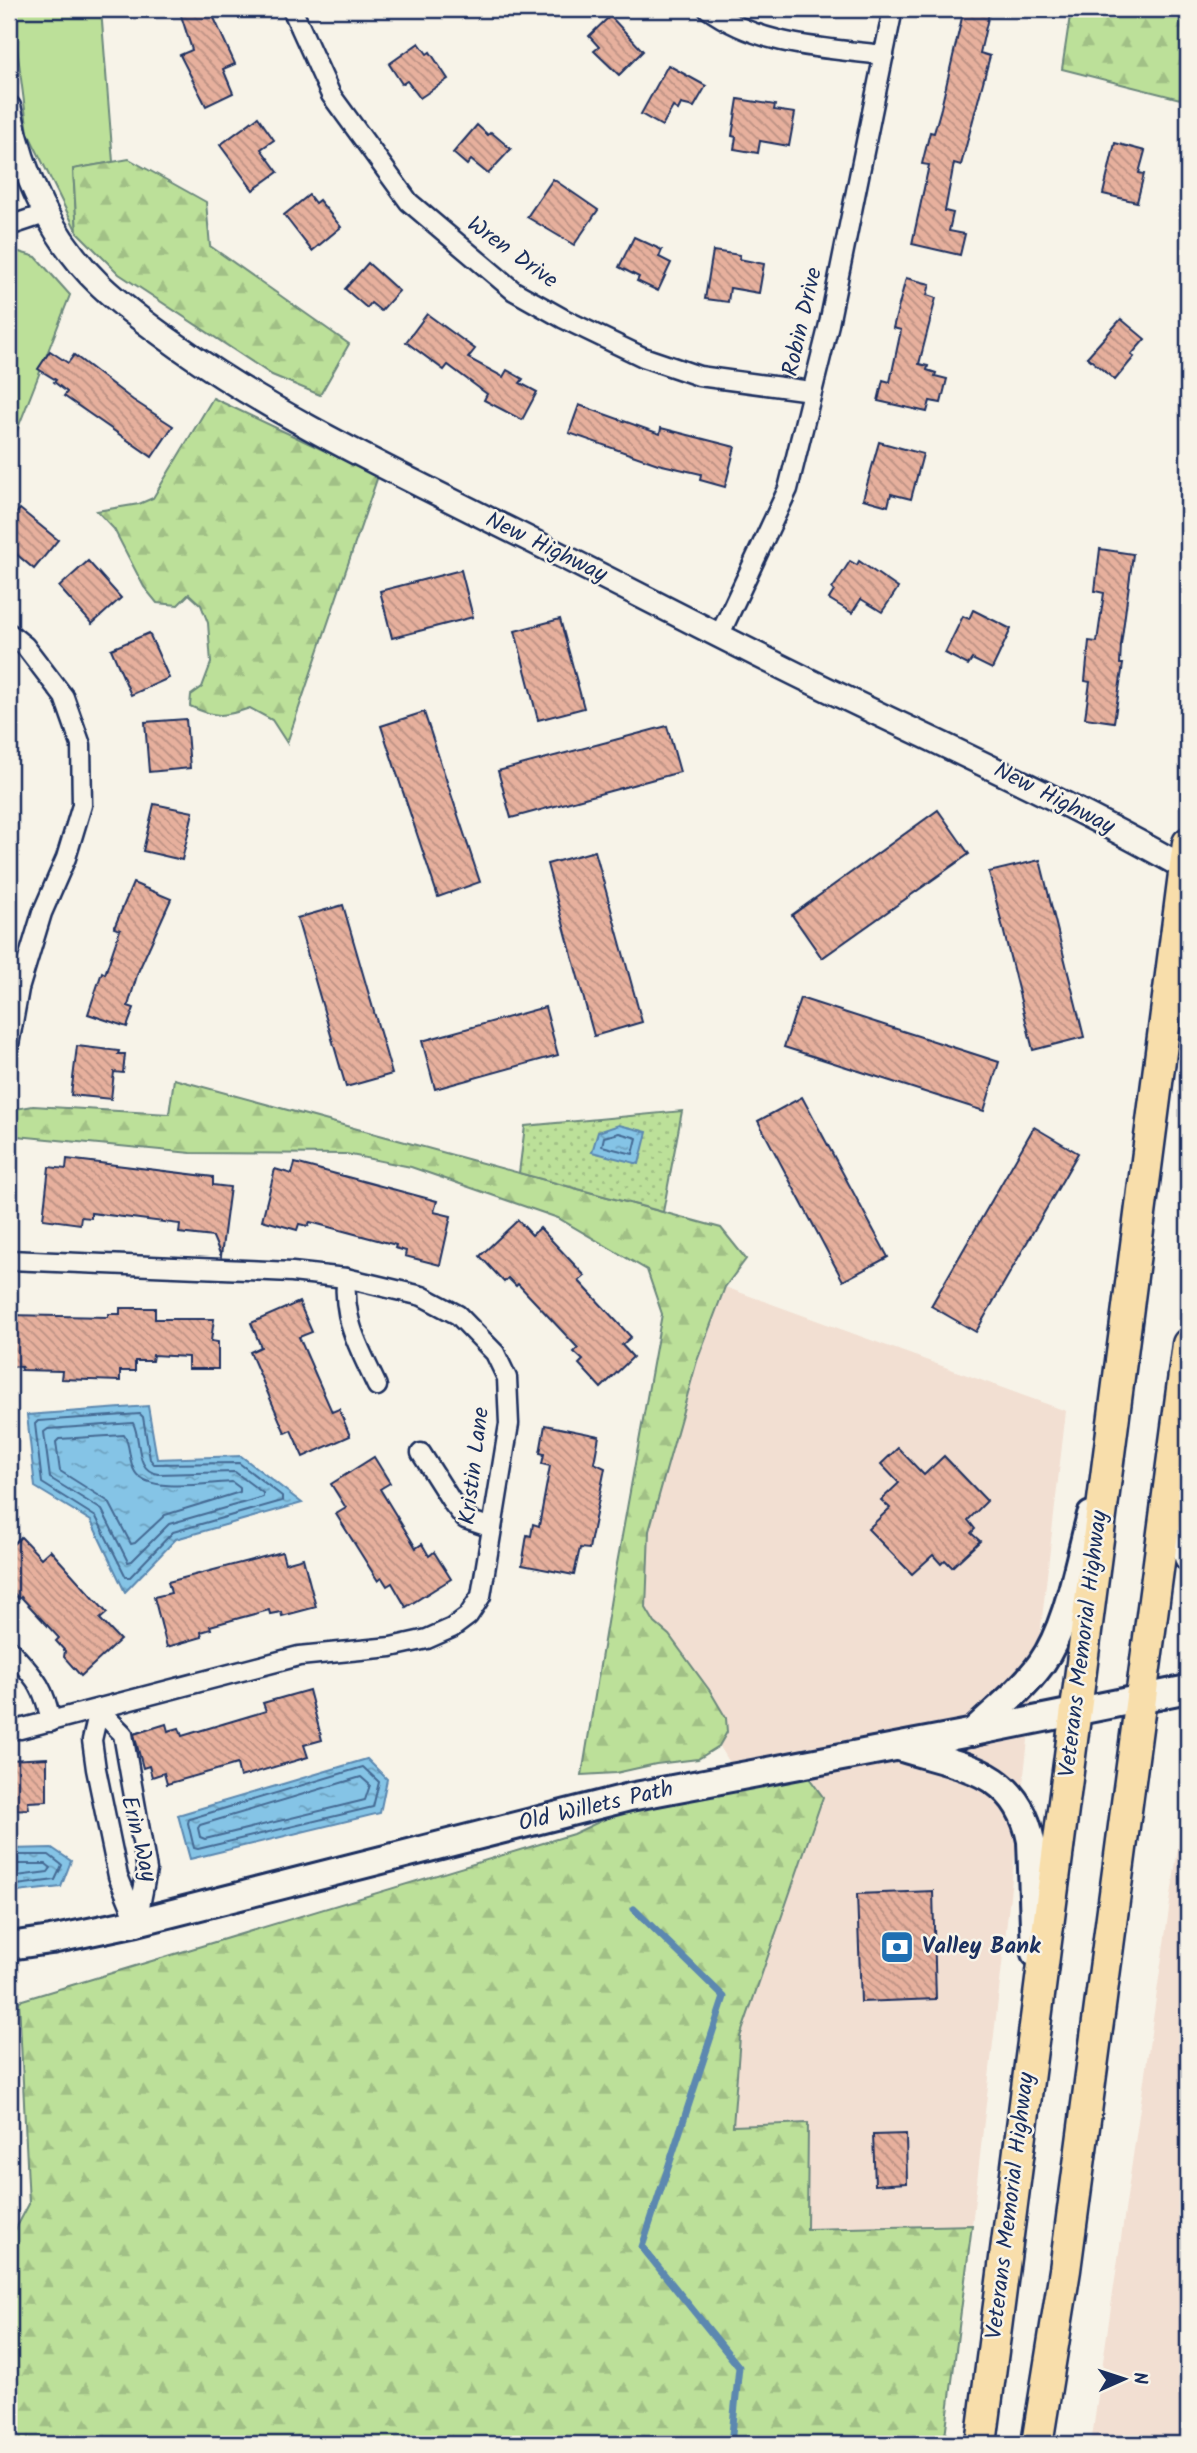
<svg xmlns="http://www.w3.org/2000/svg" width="1197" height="2453" viewBox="0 0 1197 2453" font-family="Kalam,sans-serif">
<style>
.built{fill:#f2dfd2}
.green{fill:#bce099;stroke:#6c887c;stroke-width:2}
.forest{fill:url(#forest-firs);stroke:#6c887c;stroke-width:2}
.park{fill:url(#park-dots);stroke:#6c887c;stroke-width:2}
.water{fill:url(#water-ripples);stroke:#5b88b0;stroke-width:2}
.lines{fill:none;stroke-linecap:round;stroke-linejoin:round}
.shore{stroke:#456b94;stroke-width:2}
.stream{stroke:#5b88b0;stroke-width:7}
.building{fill:url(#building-back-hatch);stroke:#1b2f5e;stroke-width:2}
.minor-casing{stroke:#1b2f5e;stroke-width:23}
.tertiary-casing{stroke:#1b2f5e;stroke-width:28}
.secondary-casing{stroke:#1b2f5e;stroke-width:32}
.trunk-casing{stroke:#1b2f5e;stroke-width:35}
.minor{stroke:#f7f3e8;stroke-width:18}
.tertiary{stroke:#f7f3e8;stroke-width:23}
.secondary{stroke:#f7f3e8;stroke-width:26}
.trunk{stroke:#f8deab;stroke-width:30}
.labels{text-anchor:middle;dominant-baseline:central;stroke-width:5;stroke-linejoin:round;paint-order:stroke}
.street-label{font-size:23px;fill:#1b2f5e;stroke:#f7f3e8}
.poi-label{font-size:23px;font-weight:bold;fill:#1b2f5e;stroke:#f7f3e8;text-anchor:start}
</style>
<defs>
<pattern id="forest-firs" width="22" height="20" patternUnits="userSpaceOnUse" patternTransform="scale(1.75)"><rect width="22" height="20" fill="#bce099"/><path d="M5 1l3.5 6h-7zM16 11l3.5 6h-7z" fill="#a1c086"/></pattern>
<pattern id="park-dots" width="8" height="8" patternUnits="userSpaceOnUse" patternTransform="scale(1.75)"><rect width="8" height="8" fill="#bce099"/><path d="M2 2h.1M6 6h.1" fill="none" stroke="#a1c086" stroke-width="1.8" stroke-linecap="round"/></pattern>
<pattern id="water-ripples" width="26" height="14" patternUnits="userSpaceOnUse" patternTransform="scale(1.75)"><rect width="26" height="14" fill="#85c4e6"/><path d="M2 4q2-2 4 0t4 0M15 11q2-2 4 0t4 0" fill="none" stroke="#6ca0be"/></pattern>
<pattern id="building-back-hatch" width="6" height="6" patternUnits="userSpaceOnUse" patternTransform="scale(1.75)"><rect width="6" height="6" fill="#e7b09d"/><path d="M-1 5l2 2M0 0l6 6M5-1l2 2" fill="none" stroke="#ba9083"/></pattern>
</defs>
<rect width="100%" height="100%" fill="#f7f3e8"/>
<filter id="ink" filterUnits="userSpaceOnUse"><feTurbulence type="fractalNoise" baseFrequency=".0143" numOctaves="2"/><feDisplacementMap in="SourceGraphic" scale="14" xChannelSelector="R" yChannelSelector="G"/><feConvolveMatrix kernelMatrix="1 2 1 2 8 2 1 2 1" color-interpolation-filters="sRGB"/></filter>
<g filter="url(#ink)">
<g class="built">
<path d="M725,1287l341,124 -94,814 -165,4 1,-106 -75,4 7,-90 24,-218 -125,-206 10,-82 48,-170z"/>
<path d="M1188,1779v665h-97z"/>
</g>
<g class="green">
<path d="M12,9h89l12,153 -40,7 4,63 -49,-99z"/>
<path d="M9,249l27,8 34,38 -61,156z"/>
</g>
<g class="forest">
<path d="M1071,9h117v92l-126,-32z"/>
<path d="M129,159l77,43 4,44 139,98 -29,51 -48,-20 -153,-101 -42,-42 -4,-63z"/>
<path d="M213,398l165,78 -91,267 -15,-23 -22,-12c-26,9 -35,10 -60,-2l1,-11 11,-8 9,-24 -3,-40 -7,-18 -12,-11 -11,11 -21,-2 -13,-16 -30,-58 -17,-18 42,-7 14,-6z"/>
<path d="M174,1079l547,149 25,31 -21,28 -28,74 -48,170 -3,77 9,15 14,12 41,56 16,27 1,14 -8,14 -21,13 -42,5 -40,9 -34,2 31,-189 49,-272 -15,-44 -89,-52 -147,-51 -65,-13 -155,-1 -174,-17 -8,3v-29l24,-4 136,8z"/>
<path d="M793,1777l16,1 14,19 -83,240 -7,89 75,-3 -1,106 165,-4 -28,219h-935v-207l3,-1 17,-32 -10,-203 554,-167 58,-27z"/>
</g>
<path class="park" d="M682,1111l-19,101 -144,-39 6,-47z"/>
<g class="water">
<path d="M619,1125l28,7 -8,32 -47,-12 6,-20z"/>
<path d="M148,1406l9,53 84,-3 61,47 -126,36 -51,53 -34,-71 -56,-34 -8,-72z"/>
<path d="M367,1759l20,20 -7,34 -190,46 -12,-44z"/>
<path d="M52,1848l19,13 -10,26 -52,6v-44z"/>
</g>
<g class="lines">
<g class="shore">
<path d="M619,1133l18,5 -4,16 -31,-8 2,-9z"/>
<path d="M140,1414l3,3 7,42 4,5 85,-1 43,33v5l-109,31 -43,45h-4l-30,-60 -54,-34 -7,-59 3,-3z"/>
<path d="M133,1423c9,17 1,47 25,51l77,-2 28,21v4l-94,27 -37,37 -4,1 -26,-52 -52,-32 -6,-46 4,-3z"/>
<path d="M124,1435c7,10 4,26 11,37 13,22 73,11 97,10l8,6v4l-75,23 -30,28 -4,1 -22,-42 -49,-31 -4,-29 3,-3z"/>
<path d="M363,1767l16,15 -6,25 -175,42 -4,-1 -6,-25 1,-4z"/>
<path d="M361,1777l9,8 -5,15 -160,39 -5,-2 -2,-9 2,-3z"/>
<path d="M9,1855h40l13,10 -7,15 -46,6"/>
<path d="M9,1864h37l5,4 -3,4 -39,5"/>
</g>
<path class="stream" d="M634,1909l90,88 -82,250 97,120 -8,77"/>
</g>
<g class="building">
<path d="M179,9h31l25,55 -12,5 10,24 -27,13 -26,-51 12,-5z"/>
<path d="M964,9h26l-10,44 10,3 -29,109 -7,-2 -9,48 8,2 -4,18 16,3 -5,21 -48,-11 17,-79 -7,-1 8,-32 4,1 7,-25z"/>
<path d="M610,16l33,35 -24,24 -25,-24 5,-4 -10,-11z"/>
<path d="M419,43l8,11 3,-2 18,27 -28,19 -13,-17 -5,3 -13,-20z"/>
<path d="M668,65l38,21 -12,21 -13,-3 -3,6 -5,-3 -11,19 -21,-12z"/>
<path d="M738,99l37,6 -1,5 21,3 -6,33 -29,-5 -2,12 -24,-4 2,-12 -4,-1z"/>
<path d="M258,117l16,23 -13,9 17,23 -25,18 -33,-45z"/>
<path d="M477,125l11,10 3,-3 20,17 -23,25 -17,-14 -4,5 -14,-12z"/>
<path d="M1115,143l30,8 -6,22 5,1 -7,28 -34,-8z"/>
<path d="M553,179l45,31 -24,35 -47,-28z"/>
<path d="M309,195l6,8 4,-3 22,27 -29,24 -28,-36z"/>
<path d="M634,237l28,13 -3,7 12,6 -13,28 -21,-10 2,-4 -20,-10z"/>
<path d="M713,251l27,4 -1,4 25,5 -5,29 -29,-5 -2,14 -23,-3z"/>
<path d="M368,263l31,28 -18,20 -10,-8 -4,5 -22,-19z"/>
<path d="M906,278l24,6 -3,11 9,3 -17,66 9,2 -1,4 9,3 -1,3 12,3 -6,24 -11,-2 -3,11 -49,-11 5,-21 7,2 11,-52 -8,-2z"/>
<path d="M427,314l48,35 -7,9 35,19 4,-7 16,9 -3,4 17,9 -15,28 -38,-20 3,-6 -39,-29 -4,5 -38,-28z"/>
<path d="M1121,319l24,20 -14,16 3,2 -19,23 -28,-23z"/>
<path d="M50,351l18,12 6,-8 59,45 40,26 -21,31 -88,-61 3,-4 -13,-10 2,-2 -18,-11z"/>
<path d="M579,405l81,29 1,-6 74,19 -10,40 -25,-7 1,-6 -43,-10 -89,-31z"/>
<path d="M879,442l44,12 -12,45 -20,-5 -3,12 -25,-7z"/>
<path d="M20,509l38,31 -24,29 -25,-21v-26z"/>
<path d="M1100,549l33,5 -12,91 -1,19h3l-9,58 -29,-4 5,-36 -5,-1 4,-40 8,1 7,-49 -9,-2z"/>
<path d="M88,561l33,37 -29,26 -33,-37z"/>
<path d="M850,561l7,4 2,-4 39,27 -16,24 -21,-13 -9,14 -23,-14 5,-8 -2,-2z"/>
<path d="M461,570l12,47 -81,21 -12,-47z"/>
<path d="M973,610l38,19 -19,40 -20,-10 -4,6 -23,-12 18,-37 6,3z"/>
<path d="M560,619l24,89 -46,12 -23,-89z"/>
<path d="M149,633l20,45 -38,17 -20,-46z"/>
<path d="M424,712l56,170 -42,15 -57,-171z"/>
<path d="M186,719l4,49 -41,4 -4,-50z"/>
<path d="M667,726l13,46 -169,46 -13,-47z"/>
<path d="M154,804l39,8 -11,48 -39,-9z"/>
<path d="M938,810l31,44 -147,104 -30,-43z"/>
<path d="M595,851l47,171 -48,14 -47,-172z"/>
<path d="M1040,860l44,177 -51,13 -44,-178z"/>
<path d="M133,883l38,16 -33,73 -10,34 6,2 -7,19 -39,-13 14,-42 3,2 15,-44 -6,-2z"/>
<path d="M343,905l49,169 -46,13 -49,-169z"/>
<path d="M800,998l199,64 -15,49 -200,-64z"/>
<path d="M545,1007l13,48 -123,34 -13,-48z"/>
<path d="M77,1046l42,5 -1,3h7l-2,19 -9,-1 -3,27 -40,-4z"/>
<path d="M802,1097l86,160 -45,24 -85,-160z"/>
<path d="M1034,1127l44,26 -102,179 -45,-26z"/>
<path d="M67,1159l146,18v8l17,2 -9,69 -8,-19 -34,-4 1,-9 -89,-11v5l-10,-1 -1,7 -37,-5 6,-52 17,2z"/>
<path d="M295,1163l142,38 -3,11 17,4 -11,49 -35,-9 1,-5 -11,-3 1,-3 -86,-23 -2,4 -9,-2 -2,6 -35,-10 13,-51 17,5z"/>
<path d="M518,1220l14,15 8,-7 45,48 -6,5 52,56 -9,8 11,12 -32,31 -22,-24 4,-4 -9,-8 4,-4 -60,-64 -2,2 -8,-8 -4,4 -24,-26z"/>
<path d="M299,1302l13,30 -13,5 33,75 7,-3 11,27 -47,21 -12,-27 -6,3 -35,-81 11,-5 -10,-24z"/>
<path d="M120,1308h35v11h59l-3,22 7,1v27h-30v-12l-35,-2 -1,6h-17v10h-15v10l-59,-2 1,-8 -41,-1 1,-3 -13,-1v-51l99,2v-3h12z"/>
<path d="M545,1425l54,11 -5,27 11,5 -16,81 -9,-1 -6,27 -52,-10 5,-30 4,1 2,-12 6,2 11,-60 -8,-2 2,-10 -4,-1z"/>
<path d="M898,1448l26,27 20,-19 43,45 -19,19 7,9 -4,4 9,8 -28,26 -7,-7 -4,4 -8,-9 -21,19 -44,-45 22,-21 -9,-8 18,-17 -18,-19z"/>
<path d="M374,1457l16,26 -10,6 36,59 6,-4 7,12 5,-4 17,27 -45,28 -14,-24 -5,3 -5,-8 -4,3 -42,-67 10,-6 -15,-24z"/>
<path d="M21,1537l20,21 9,-8 57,63 -7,6 20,21 -39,36 -17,-19 1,-6 -9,-10 3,-3 -38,-41 -2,2 -10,-12v-39z"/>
<path d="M282,1552l3,11 18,-5 13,49 -34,9 -1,-4 -11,2 -1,-4 -59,16 1,3 -10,3 1,5 -35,10 -13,-50 17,-4 -3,-11z"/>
<path d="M309,1690l13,50 -18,5 4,12 -68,20 -3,-13 -70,20 -3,-11 -12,4 -3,-11 -6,2 -9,-34 32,-10 2,7 11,-3 3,8 84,-25 -3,-8z"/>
<path d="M47,1758v43l-19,1 1,7 -20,1v-50z"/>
<path d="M933,1891l3,108 -75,3 -4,-108z"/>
<path d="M906,2134l1,49 -32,2 -2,-50z"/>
</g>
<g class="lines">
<g class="minor-casing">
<g id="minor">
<path d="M292,9l39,86 78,107 105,89 50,28 79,38 56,19 112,15"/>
<path d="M708,9c51,37 115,39 176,46"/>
<path d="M9,226l36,-12"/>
<path d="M9,633l16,13 39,51 17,48 1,60 -16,53 -24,55 -23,76 -10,56"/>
<path d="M720,634l68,-145 41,-165 64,-315"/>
<path d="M9,1260l283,12 54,6 76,18 36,19 37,38 12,25 2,46 -28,172 -13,20 -16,12 -25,11 -36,8 -92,9 -279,73h-11"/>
<path d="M346,1278c-3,44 13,69 31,108"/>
<path d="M421,1453l33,52 11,14 27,9"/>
<path d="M9,1649c24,27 35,35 42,73"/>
<path d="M99,1710l24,24 24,136 -10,52"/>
<path d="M99,1710l-7,30 4,29 22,107 19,46"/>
</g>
</g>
<g class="tertiary-casing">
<path id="tertiary" d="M9,108c13,66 42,130 91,177 24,23 52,43 79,62 96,68 204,119 309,172 108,53 214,109 322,162 125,61 254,118 375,187l3,6"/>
</g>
<g class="secondary-casing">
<g id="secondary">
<path d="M1172,1488l16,69"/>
<path d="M972,1733c23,-22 50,-43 69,-69 28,-40 37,-102 50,-149"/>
<path d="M902,1748c59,19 115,21 129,93l4,112"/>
<path d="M9,1946l42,-6 86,-18 493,-125 334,-63 224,-45"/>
</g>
</g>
<g class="trunk-casing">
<g id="trunk">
<path d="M981,2444l207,-1601"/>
<path d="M1037,2444l28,-174 123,-926"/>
</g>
</g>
<use href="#minor" class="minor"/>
<use href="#tertiary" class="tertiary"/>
<use href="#secondary" class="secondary"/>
<use href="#trunk" class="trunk"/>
</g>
</g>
<defs>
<g id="bank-square" transform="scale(1.75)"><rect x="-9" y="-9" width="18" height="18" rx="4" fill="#1f6fb2" stroke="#f7f3e8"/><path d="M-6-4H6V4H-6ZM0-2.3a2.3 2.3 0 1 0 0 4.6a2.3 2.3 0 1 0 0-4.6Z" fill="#fff"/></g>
</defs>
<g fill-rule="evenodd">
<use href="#bank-square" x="897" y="1947"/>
</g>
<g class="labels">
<g class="street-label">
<text transform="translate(512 253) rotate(36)">Wren Drive</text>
<text transform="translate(803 322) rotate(-77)">Robin Drive</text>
<text transform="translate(546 548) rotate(26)">New Highway</text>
<text transform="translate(1054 799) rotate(27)">New Highway</text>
<text transform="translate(475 1466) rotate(-83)">Kristin Lane</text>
<text transform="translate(1084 1644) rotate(-83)">Veterans Memorial Highway</text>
<text transform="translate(596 1807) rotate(-13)">Old Willets Path</text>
<text transform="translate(138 1839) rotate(76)">Erin Way</text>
<text transform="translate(1011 2206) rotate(-83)">Veterans Memorial Highway</text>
</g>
<g class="poi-label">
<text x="922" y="1947">Valley Bank</text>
</g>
</g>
<rect width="1197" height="2453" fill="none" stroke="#f7f3e8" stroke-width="35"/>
<rect x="18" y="18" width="1162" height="2418" fill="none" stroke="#1b2f5e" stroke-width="2.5" filter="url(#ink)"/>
<g transform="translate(1124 2379) rotate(87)" stroke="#f7f3e8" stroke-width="5" paint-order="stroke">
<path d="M0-5L12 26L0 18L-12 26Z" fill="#1b2f5e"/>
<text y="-10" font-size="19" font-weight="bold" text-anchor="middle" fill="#1b2f5e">N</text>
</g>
</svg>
